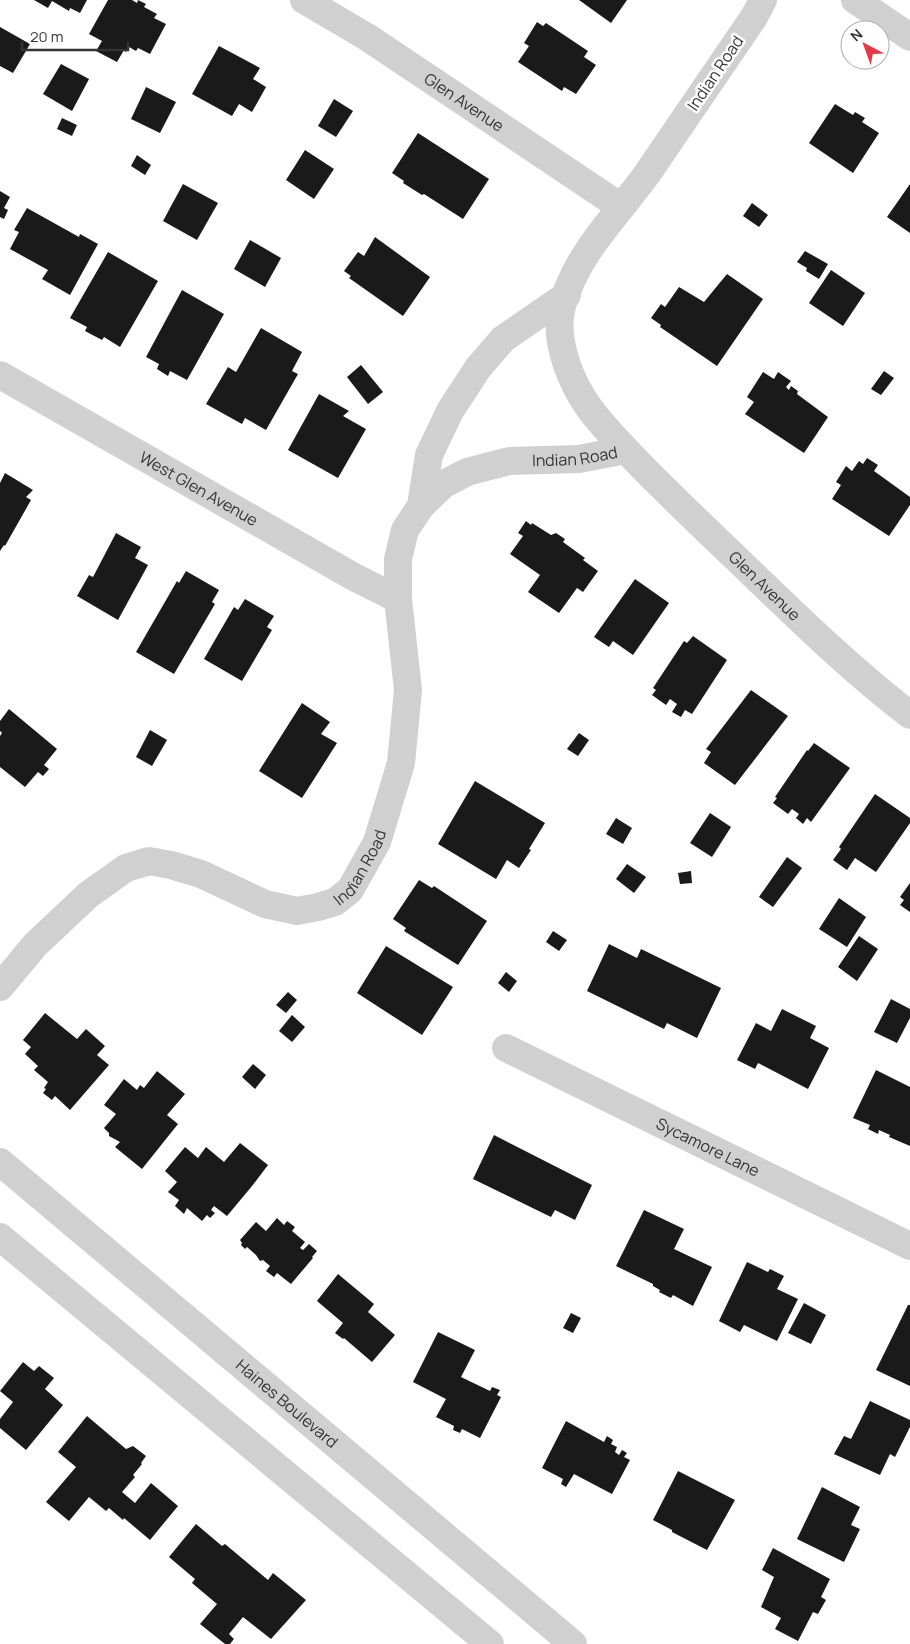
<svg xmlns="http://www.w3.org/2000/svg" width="910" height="1644" viewBox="0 0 910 1644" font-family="Manrope,sans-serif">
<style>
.building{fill:#1a1a1a}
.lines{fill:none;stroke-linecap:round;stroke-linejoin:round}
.minor{stroke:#d0d0d0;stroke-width:28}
.tertiary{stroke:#d0d0d0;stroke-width:28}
.labels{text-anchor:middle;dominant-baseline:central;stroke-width:5;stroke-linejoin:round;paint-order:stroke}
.street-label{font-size:16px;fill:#333;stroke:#fff}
</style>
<rect width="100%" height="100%" fill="#fff"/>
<g class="building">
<path d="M34,0h53l-7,13 -10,-5 -1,3 -17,-10 -4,7z"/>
<path d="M108,0h24l5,3 1,-3 8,4 -2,3 13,7 -3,4 12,6 -16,30 -12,-6 -2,3 -7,-4 -3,5 -2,-2 -7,12 -21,-11 6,-10 -13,-7z"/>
<path d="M579,0h48l-16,23z"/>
<path d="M537,22l6,4 3,-3 42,28 -4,6 12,8 -20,29 -12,-7 -2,4 -44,-29 11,-16 -5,-3z"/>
<path d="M0,27l30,17 -17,29 -13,-7z"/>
<path d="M219,46l41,22 -7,11 13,8 -14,25 -13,-8 -7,12 -40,-22z"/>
<path d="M61,64l28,15 -17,32 -29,-17z"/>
<path d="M146,87l30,15 -16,31 -29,-14z"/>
<path d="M334,99l19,12 -17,26 -18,-11z"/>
<path d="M835,104l18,11 2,-3 10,6 -3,4 17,11 -26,40 -44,-30z"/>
<path d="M62,118l15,7 -5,11 -15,-7z"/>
<path d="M418,133l71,46 -26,40 -39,-25 -2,1 -19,-12 1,-2 -12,-8z"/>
<path d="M305,150l29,19 -20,30 -28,-19z"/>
<path d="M137,155l14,10 -6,10 -14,-9z"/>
<path d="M183,184l35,19 -21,37 -34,-19z"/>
<path d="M910,184v49l-23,-16z"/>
<path d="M0,191l10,6 -6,11 4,2 -4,9 -4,-2z"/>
<path d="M752,203l16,12 -9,12 -16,-11z"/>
<path d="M27,208l52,29 1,-3 18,10 -28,51 -28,-16 6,-9 -38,-21 9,-17 -5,-2z"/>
<path d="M375,237l55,40 -27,39 -54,-38 2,-2 -7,-5 14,-19 6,4z"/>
<path d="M250,240l31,18 -16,29 -31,-18z"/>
<path d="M805,251l23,13 -9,15 -13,-8 1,-3 -10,-6z"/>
<path d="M108,252l50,29 -38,66 -16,-10 -2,3 -17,-9 2,-4 -17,-9z"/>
<path d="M831,270l34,23 -22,33 -34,-23z"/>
<path d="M727,274l36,25 -46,67 -57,-39 1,-2 -10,-7 10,-14 4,3 14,-20 25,15z"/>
<path d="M182,290l42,24 -37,66 -17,-9 -2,5 -11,-7 2,-5 -13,-7z"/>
<path d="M261,328l41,24 -10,19 6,3 -32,56 -21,-12 -3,6 -36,-20 22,-37 8,5z"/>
<path d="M361,365l22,27 -15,12 -21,-27z"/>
<path d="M884,371l10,7 -13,17 -10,-6z"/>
<path d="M763,372l11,7 4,-7 13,9 -5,6 3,3 2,-4 7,5 -1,3 31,23 -24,36 -59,-39 9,-12 -7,-5z"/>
<path d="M319,394l30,17 -6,5 23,13 -28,49 -50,-28z"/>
<path d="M867,458l11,7 -4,6 36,26v8l-21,31 -57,-37 9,-14 -5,-3 10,-16 6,5 7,-10 4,3z"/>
<path d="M5,473l28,17 -7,7 5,3 -26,46 -1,-1 -4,6v-68z"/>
<path d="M526,521l5,4 1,-2 19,12 5,-2 9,6 -2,3 22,16 -2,2 15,11 -15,21 -6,-4 -18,25 -31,-21 12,-17 -30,-21 13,-18 -5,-3z"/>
<path d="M116,533l25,14 -6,11 13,7 -30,55 -41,-24 12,-21 4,2z"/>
<path d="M186,571l33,19 -7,12 3,2 -41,70 -38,-22 41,-71 2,2z"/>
<path d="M635,579l34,24 -36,52 -20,-14 -4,6 -15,-10z"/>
<path d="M245,599l29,17 -7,11 5,3 -30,51 -38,-22 30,-52 4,3z"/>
<path d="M693,636l34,24 -35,54 -7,-4 -4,7 -9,-5 5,-8 -7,-5 -4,6 -14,-10 4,-5 -3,-2 31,-47 3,2z"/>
<path d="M751,690l37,26 -53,69 -31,-22 7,-11 -5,-3z"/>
<path d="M302,703l28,19 -9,12 16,9 -35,55 -43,-27z"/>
<path d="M9,709l48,40 -13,16 5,4 -6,7 -5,-4 -13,15 -25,-20v-31l2,-3 -2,-2v-10z"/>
<path d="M150,730l17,10 -15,26 -16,-9z"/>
<path d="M579,733l10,7 -11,16 -11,-7z"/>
<path d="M814,743l36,25 -39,54 -4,-4 -4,6 -7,-6 3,-4 -7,-5 -4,5 -15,-11 4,-5 -2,-1 32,-47 1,1z"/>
<path d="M475,781l70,42 -16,26 2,1 -12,18 -12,-8 -11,19 -58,-35z"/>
<path d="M875,794l35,24v5l-34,49 -21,-14 -8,12 -14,-10 8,-11 -2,-2z"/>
<path d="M710,813l21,14 -19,30 -22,-14z"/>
<path d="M616,818l16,10 -9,16 -17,-10z"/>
<path d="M787,857l15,11 -29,39 -14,-10z"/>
<path d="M627,864l19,13 -12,16 -18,-14z"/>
<path d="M691,871l1,12 -12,1 -2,-11z"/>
<path d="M419,880l13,8 2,-2 53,35 -29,44 -54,-34 2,-3 -13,-9z"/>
<path d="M910,883v29l-10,-7 4,-5 -4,-3z"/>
<path d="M839,898l27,19 -19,30 -28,-18z"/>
<path d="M553,931l14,9 -8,11 -13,-9z"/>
<path d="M859,936l19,13 -21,32 -19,-14z"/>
<path d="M609,944l28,14 4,-9 80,39 -24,50 -30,-15 -3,6 -77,-38z"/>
<path d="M386,946l67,41 -31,48 -65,-42z"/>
<path d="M506,972l11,9 -8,11 -11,-9z"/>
<path d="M288,992l9,8 -11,13 -10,-8z"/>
<path d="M891,999l19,10v9l-13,25 -23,-11z"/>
<path d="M782,1009l34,17 -6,12 19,10 -21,41 -50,-26 -3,6 -18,-9 19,-37 15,8z"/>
<path d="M45,1013l32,26 9,-10 19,17 -8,9 12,10 -39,45 -15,-14 -3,4 -9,-7 3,-4 -2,-1 4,-6 -14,-12 4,-4 -13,-12 6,-7 -8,-7z"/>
<path d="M292,1015l13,12 -13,15 -13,-11z"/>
<path d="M253,1064l13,11 -11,14 -13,-12z"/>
<path d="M876,1070l34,17v59l-21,-9 1,-2 -11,-5 -1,4 -10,-5 2,-4 -17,-7z"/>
<path d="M157,1071l28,23 -18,21 11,9 -36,45 -27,-22 5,-5 -11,-6v-3l-5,-5 12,-14 -12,-9 20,-26 13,11 3,-5 4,3z"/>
<path d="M494,1135l98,50 -17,35 -20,-10 -4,7 -78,-38z"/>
<path d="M240,1143l28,22 -16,21 -25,30 -13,-10 -3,4 4,3 -5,5 -3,-3 -5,6 -15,-13 -3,6 -9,-8 4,-6 -11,-8 9,-10 -12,-11 20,-24 13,11 8,-11 18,15z"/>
<path d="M644,1210l40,19 -10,20 38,18 -19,39 -20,-11 -2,3 -12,-6 1,-2 -7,-4v-2l-37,-18z"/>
<path d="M277,1218l7,7 3,-4 8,6 -3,4 13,11 -5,6 3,2 6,-6 8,7 -5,6 1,1 -22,26 -14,-11 -3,4 -8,-6 4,-5 -7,-6 -3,1 -4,-6 -9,-8 -2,2 -4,-4 1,-2 -2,-3 16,-18 10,9z"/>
<path d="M747,1262l21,10 2,-3 14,7 -7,13 21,10 -21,42 -33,-16 -4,7 -21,-11z"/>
<path d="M338,1274l36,30 -6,8 27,23 -23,27 -28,-24 -1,1 -8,-6 8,-10 -26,-22z"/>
<path d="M804,1303l22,12 -15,29 -23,-11z"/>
<path d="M908,1305h2v81l-34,-16z"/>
<path d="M571,1313l10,5 -8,15 -10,-5z"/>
<path d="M438,1332l37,18 -14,27 29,14 2,-4 8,3 -3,5 4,2 -21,41 -18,-9 -2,4 -7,-3 1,-4 -18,-9 10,-18 -33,-17z"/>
<path d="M23,1362l11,9 5,-5 15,12 -9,11 18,16 -37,45 -26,-22v-9l13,-17 -13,-11z"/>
<path d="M870,1401l40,19v7l-15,30 -5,-3 -10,21 -46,-21 10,-18 7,3z"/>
<path d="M87,1416l39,33 7,-3 13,10 -5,7 1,1 -9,11 2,2 -13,15 13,11 16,-20 27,23 -28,34 -26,-22 -1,2 -14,-12 -3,3 -17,-14 -20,24 -23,-19 30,-35 -18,-15z"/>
<path d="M566,1421l38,21 3,-6 6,4 -2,4 6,3 -2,5 4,3 3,-5 5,3 -3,4 6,3 -18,34 -38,-20 -8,13 -5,-3 2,-5 -21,-11z"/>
<path d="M678,1471l57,29 -28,50 -35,-18v-2l-19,-10z"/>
<path d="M822,1487l38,20 -9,18 9,4 -16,33 -47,-23z"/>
<path d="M196,1524l26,22 3,-2 43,36 5,-7 33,27 -35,39 -28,-22 -14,17 5,5 -4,5h-5l-25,-20 17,-20 -25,-21 3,-4 -26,-22z"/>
<path d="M773,1548l57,31 -9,18 5,3 -8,14 -5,-2 -15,29 -23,-12 6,-11 -20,-11 13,-30 -12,-7z"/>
</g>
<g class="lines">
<g class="minor">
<path id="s1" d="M304,0l63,37 254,170"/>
<path d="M855,0l55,37"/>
<path id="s2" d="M0,375l354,202 44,22"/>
<path d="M421,506l8,-51 21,-44 28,-43 25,-29 64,-44"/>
<path id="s3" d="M506,1048l404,198"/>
<path id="s4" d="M0,1162l573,482"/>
<path d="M0,1237l490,407"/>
</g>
<g class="tertiary">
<path id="s5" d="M763,0l-9,17c-36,52 -71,105 -107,157 -32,44 -70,79 -85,132 -8,29 5,66 20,91 12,20 28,36 43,52 29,31 60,60 91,90 63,60 125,123 194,176"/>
<path id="s6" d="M0,987l35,-42 53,-50 38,-27 23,-7 22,4 30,9 64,30 32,7 21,-4 17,-5 15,-12 27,-48 24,-79 7,-73 -10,-91v-40l7,-29 16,-24 23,-22 23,-12 42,-11 70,-2 47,-9"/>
</g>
</g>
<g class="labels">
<g class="street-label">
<text transform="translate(715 73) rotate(-56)">Indian Road</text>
<text stroke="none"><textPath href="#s1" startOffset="190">Glen Avenue</textPath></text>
<text stroke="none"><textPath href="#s6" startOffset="982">Indian Road</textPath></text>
<text stroke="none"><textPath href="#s2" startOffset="229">West Glen Avenue</textPath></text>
<text stroke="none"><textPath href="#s5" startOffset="726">Glen Avenue</textPath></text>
<text stroke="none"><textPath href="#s6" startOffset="438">Indian Road</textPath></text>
<text stroke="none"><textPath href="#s3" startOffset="225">Sycamore Lane</textPath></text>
<text stroke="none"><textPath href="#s4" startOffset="375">Haines Boulevard</textPath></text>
</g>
</g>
<g transform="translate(865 45) rotate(319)"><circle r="24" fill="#ffffff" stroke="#adadad"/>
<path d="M0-4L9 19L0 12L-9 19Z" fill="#e63946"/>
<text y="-8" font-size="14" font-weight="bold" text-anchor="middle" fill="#333333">N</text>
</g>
<path d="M22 42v8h106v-8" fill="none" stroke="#333333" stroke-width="2.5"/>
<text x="30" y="42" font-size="15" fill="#333333" stroke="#ffffff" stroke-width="4" paint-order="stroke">20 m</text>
</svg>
